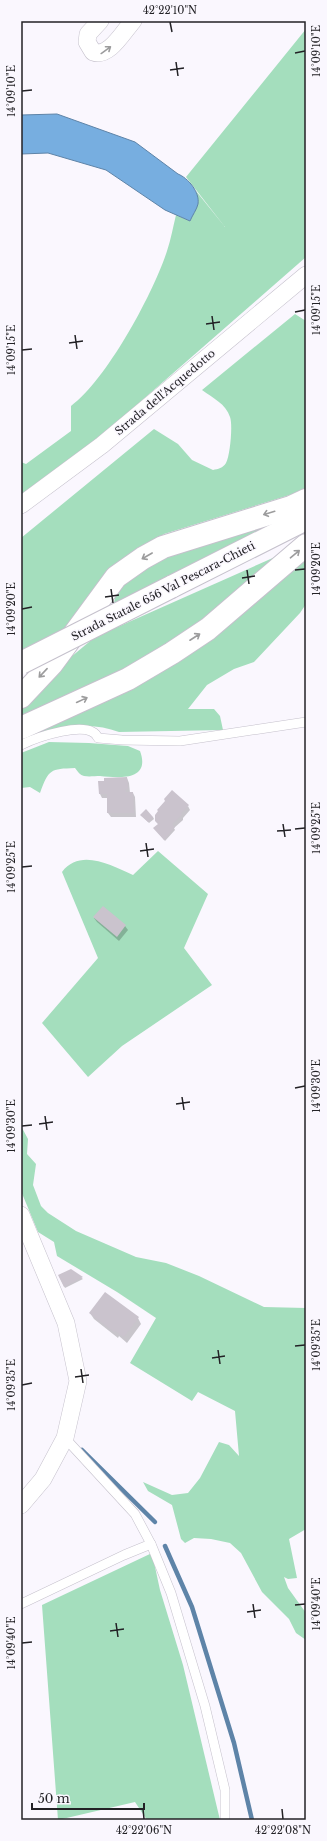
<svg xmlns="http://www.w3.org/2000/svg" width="327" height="1841" viewBox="0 0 327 1841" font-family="'Libre Baskerville',serif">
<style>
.green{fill:#a4debd}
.water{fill:#77aee0;stroke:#5e84a8}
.shadow{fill:#0003}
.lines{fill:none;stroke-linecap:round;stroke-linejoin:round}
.stream{stroke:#5e84a8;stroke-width:4.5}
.building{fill:#cac3cd}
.service-casing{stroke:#c5c1cc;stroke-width:10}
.minor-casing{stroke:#c5c1cc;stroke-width:18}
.trunk-casing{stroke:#c5c1cc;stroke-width:24}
.service{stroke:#fff;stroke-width:9}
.minor{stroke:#fff;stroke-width:17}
.trunk{stroke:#fff;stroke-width:22}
.trunk-bridge-casing{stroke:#c5c1cc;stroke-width:24;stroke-linecap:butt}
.trunk-bridge{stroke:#fff;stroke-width:22}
.oneway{stroke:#9c9c9d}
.ticks{fill:none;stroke:#232226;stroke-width:1.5}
.labels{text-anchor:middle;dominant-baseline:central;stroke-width:3;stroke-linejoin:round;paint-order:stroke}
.street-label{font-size:11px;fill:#232226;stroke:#faf7fe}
.neatline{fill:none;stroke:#232226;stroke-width:1.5}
.ticks-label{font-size:10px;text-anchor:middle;fill:#232226}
</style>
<rect width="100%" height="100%" fill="#faf7fe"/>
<g class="green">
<path d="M306,29v228l-214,187 -71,52v-34l5,2 45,-33v-25c36,-27 82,-112 96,-155 4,-12 6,-24 9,-36l14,6 8,-18 -2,-12 29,36 -39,-50z"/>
<path d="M295,314l11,7v169l-142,44 -55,38 -32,53 -56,30v-117l133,-109 24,15 14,16 21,10c5,-1 10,-2 13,-7 4,-7 7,-38 4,-46 -4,-13 -17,-19 -28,-27z"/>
<path d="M272,519l4,7 -163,82 3,-15 4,-7 25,-21z"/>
<path d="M275,557l-24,28 -88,66 -142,71v-18l20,-22 54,-45z"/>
<path d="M306,559v45l-6,9 -46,49 -20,7 -27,16 -19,24h26l6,7 3,14 -104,2c-30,-12 -62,-3 -92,4z"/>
<path d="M49,742l40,1 39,3 12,5c11,30 -21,27 -40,25 -5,0 -11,1 -16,0 -4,-1 -6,-4 -9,-8 -25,1 -26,1 -35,25l-10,-6 -9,1v-35z"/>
<path d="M158,851l50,43 -24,54 28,37 -90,61 -34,31 -46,-54 56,-65 -36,-86c18,-24 49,-7 71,3z"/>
<path d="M21,1126l7,13 -1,15 9,10 -3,21 8,21 7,7 28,18 60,26 30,6 33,13 65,31 42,1v221l-17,10 8,39 -9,1 -4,-2 4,11 18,25v27l-10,-7 -7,-14 -27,-27 -21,-39 -11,-10 -19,-4 -17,-1 -9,5 -4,-4 -9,-34 -24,-14 -5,-9 29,13 16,-2 12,-15 19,-36 10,3 10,11 -4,-45 -37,-19 -6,9 -62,-38 26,-45 -39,-26 -60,-36 -3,-14 -16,-10 -17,-41z"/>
<path d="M152,1553l8,37 23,75 37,155h-73l-12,-18 -77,18 -16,-215z"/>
</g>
<path class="water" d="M57,114l78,28 43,32c10,4 22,18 20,30 -1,5 -6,12 -8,17l-25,-11 -59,-40 -58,-17 -27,1v-39z"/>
<g class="shadow">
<path d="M127,778l2,5 1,10h3l2,4 1,20h-25l-3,-4v-15h-6l-2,-4z"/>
<path d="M188,806l2,4 -7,8v2l-9,8 1,2 -10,11 -9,-11 3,-5 -3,-4z"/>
<path d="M143,817h10l1,2 -5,4z"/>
<path d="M103,907l22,19 3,4 -9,11 -22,-19 -3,-4z"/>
<path d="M71,1270l12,9 -18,9 -6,-12z"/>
<path d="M90,1313l48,5 3,6 -14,19 -8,-7 -1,2 -24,-19z"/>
</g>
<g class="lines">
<g class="stream">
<path d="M82,1450l73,72"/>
<path d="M165,1546l27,61 42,136 18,77"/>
</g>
</g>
<g class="building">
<path d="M127,777l1,12h-3l1,3h7l1,21h-27v-19h-8l-1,-13h6v-3z"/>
<path d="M172,790l17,15 -8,9 1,1 -10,9 3,3 -11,13 -11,-12 5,-4 -3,-3v-6l3,-4 -1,-1 8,-9 -1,-2z"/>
<path d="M146,809l7,8 -5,5 -8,-7z"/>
<path d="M103,906l23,19 -9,12 -24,-20z"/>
<path d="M71,1269l12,8 -19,10 -6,-12z"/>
<path d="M105,1292l34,25 -15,20 -9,-6 -1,1 -25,-19z"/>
</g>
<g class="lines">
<g class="service-casing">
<g id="service">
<path d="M21,745c14,-7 69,-27 77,-7l24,2 58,1 126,-19"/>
<path d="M65,1438l70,76 16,30 20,49 34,113 20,84v30"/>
<path d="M21,1604l103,-49 27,-11"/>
</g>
</g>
<g class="minor-casing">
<g id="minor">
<path d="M100,21l-12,13 -1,8 6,10c16,6 30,-20 40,-31"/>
<path d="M21,505l81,-60 204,-170"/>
<path d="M21,1215l45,108 12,58 -13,57 -22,41 -22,26"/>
</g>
</g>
<g class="trunk-casing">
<g id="trunk">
<path d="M171,587l135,-68"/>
<path d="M21,697l31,-33 64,-87 27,-19 20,-11 128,-40 15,-7"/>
<path d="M21,728l107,-49 44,-26 36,-24 98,-84"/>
</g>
</g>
<use href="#service" class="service"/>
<use href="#minor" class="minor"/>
<use href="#trunk" class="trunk"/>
<g class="trunk-bridge-casing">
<path id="trunk-bridge" d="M21,663l150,-76"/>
</g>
<use href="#trunk-bridge" class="trunk-bridge"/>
</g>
<defs><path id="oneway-shaft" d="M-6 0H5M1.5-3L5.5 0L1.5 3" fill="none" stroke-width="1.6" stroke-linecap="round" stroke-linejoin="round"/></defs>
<g class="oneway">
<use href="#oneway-shaft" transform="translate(106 50) rotate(-36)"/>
<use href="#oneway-shaft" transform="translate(269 513) rotate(163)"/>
<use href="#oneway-shaft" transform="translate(295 554) rotate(-40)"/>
<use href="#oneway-shaft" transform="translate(147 556) rotate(150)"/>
<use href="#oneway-shaft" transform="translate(195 637) rotate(-33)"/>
<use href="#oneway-shaft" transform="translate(43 673) rotate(133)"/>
<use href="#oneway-shaft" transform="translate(82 700) rotate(-25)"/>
</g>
<path class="ticks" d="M170,22l2,10M295,53l10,-2M176,62l2,14M170,70l14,-2M22,91l10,-1M295,312l10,-2M212,316l2,14M206,324l14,-2M75,335l2,14M69,343l14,-2M22,350l10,-1M247,570l2,14M295,570l10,-1M242,578l13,-2M111,589l2,14M105,597l14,-2M22,609l10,-2M283,824l2,13M295,829l10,-1M277,831l14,-1M146,843l2,14M140,851l14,-2M22,867l10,-1M295,1088l10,-2M182,1097l2,13M176,1104l14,-2M45,1116l2,14M39,1124l14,-2M22,1126l10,-1M295,1346l10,-1M218,1350l2,14M212,1358l13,-2M81,1369l2,14M75,1377l14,-2M22,1385l10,-2M253,1604l2,14M295,1605l10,-1M247,1612l14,-2M116,1623l2,14M110,1631l14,-2M22,1643l10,-1M143,1809l1,10M282,1809l1,10"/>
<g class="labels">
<g class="street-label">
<text transform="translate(165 392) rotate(-40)">Strada dell'Acquedotto</text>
<text transform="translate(163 591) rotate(-27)">Strada Statale 656 Val Pescara-Chieti</text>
</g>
</g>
<rect width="327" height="1841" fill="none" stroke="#faf7fe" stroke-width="44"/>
<path d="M32 1803v6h112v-6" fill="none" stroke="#232226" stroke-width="2"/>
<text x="38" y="1803" font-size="12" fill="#232226" stroke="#faf7fe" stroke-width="3" paint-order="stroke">50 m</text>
<rect x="22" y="22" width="283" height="1797" class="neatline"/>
<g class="ticks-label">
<text x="170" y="14">42°22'10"N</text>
<text transform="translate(316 51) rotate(-90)" y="4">14°09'10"E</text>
<text transform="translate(11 91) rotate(-90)" y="4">14°09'10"E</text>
<text transform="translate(316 310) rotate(-90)" y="4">14°09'15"E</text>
<text transform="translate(11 350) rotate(-90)" y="4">14°09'15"E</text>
<text transform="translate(316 569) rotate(-90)" y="4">14°09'20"E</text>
<text transform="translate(11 609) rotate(-90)" y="4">14°09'20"E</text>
<text transform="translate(316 828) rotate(-90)" y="4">14°09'25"E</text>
<text transform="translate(11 867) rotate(-90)" y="4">14°09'25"E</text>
<text transform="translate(316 1086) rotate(-90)" y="4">14°09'30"E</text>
<text transform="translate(11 1126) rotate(-90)" y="4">14°09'30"E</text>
<text transform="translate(316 1345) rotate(-90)" y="4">14°09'35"E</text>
<text transform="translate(11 1385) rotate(-90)" y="4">14°09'35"E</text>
<text transform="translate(316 1604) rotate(-90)" y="4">14°09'40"E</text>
<text transform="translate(11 1643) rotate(-90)" y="4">14°09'40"E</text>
<text x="144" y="1834">42°22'06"N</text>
<text x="283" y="1834">42°22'08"N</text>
</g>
</svg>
